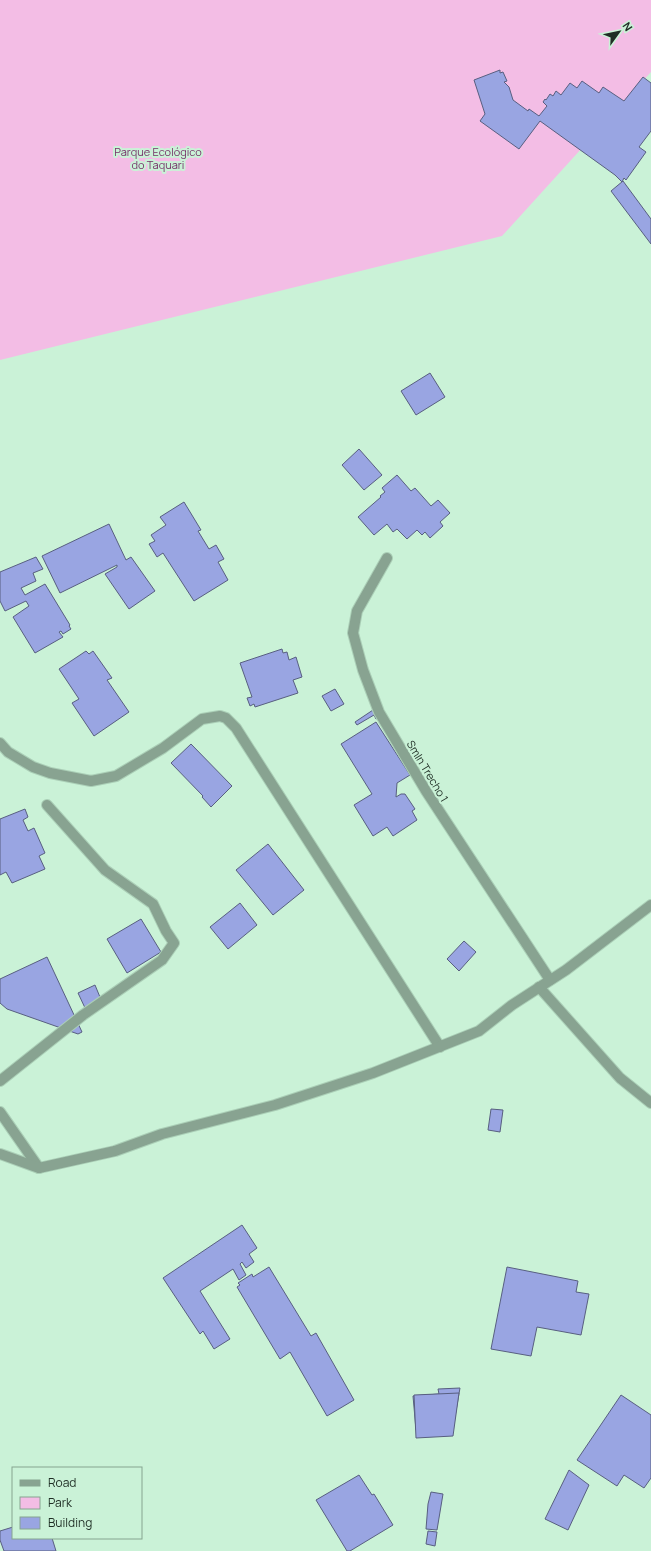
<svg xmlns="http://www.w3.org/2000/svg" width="651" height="1551" viewBox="0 0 651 1551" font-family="Manrope,sans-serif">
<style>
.green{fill:#f3bde5}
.building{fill:#99a5e2;stroke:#585f80}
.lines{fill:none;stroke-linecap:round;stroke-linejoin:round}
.street-casing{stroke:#abcfb7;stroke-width:12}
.street{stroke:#88a391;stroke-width:10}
.labels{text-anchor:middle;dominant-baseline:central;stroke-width:4;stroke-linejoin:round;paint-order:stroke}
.park-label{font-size:11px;fill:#753168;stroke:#caf2d7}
.street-label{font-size:11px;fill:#1f2e25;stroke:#caf2d7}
</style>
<rect width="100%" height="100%" fill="#caf2d7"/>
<path class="green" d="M0,0h651v72l-149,164 -502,124z"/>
<g class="building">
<path d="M500,70v3l3,-1 4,9 -3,1 5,5 4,13 15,11 1,-2 10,7 8,-10 -4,-4 2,-3 1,1 4,-6 3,2 3,-5 5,4 9,-12 7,5 5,-7 17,12 4,-6 21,14 19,-24 8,6v48l-12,16 7,5 -20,28 -2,-2 -2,4 -7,-7 -75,-54 -21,28 -39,-28 5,-7 -11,-34z"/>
<path d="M623,181l28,38v25l-40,-53z"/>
<path d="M430,373l15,24 -29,18 -15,-24z"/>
<path d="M359,449l23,26 -18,15 -22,-25z"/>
<path d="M397,475l14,16 4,-3 16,18 7,-6 12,13 -10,9 3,4 -13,12 -5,-6 -3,3 -5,-5 -10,9 -10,-10 -4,3 -6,-8 -13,11 -16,-18 23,-20 -1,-1 5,-4 -3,-4z"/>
<path d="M184,502l17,28 -3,1 11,18 7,-4 8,14 -6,3 10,18 -34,21 -31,-48 -6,4 -8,-13 6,-3 -4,-6 15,-10 -6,-8z"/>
<path d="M109,524l17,36 5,-3 24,34 -26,18 -24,-35 12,-7v-2l-57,28 -18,-37z"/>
<path d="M36,557l7,12 -10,4 3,8 -15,7 4,7 20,-11 25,41 -1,1 2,3 -8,5 -2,-3 -2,1 4,5 -28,16 -22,-36 16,-11 -3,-5 -21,10 -5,-10v-29z"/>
<path d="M282,649l1,4 4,-1 2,8 7,-3 6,20 -9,3 5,13 -43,14 -1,-3 -4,2 -3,-8 5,-1 -12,-34z"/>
<path d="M86,651l3,3 4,-3 19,27 -5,2 22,32 -35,24 -22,-33 7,-4 -20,-30z"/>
<path d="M335,689l9,15 -13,7 -9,-15z"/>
<path d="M379,706l5,8 -8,5 -2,-4 -17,10 -2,-3z"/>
<path d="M376,722l34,53 -13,8 -1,14 5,-3h4l10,15 -3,2 5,9 -24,16 -6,-9 -14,9 -19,-31 18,-11 -31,-50z"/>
<path d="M191,744l41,42 -21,21 -9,-10 1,-1 -32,-33z"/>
<path d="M25,809l3,8 -5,3 5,11 6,-3 11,25 -6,3 6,13 -33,14 -6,-11 -6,3v-56z"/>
<path d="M268,844l36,46 -31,25 -37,-45z"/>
<path d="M240,903l17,22 -29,24 -18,-22z"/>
<path d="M141,919l20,33 -34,21 -20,-34z"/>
<path d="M464,941l12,11 -17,19 -12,-12z"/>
<path d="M47,957l35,75 -4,2 -71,-25 -7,-6v-24z"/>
<path d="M95,985l7,17 -16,8 -8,-17z"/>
<path d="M491,1109l12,1 -3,22 -12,-2z"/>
<path d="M242,1225l15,23 -8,6 5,8 -8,6 -4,-6 -2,2 6,11 -7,5 -6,-11 -33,22 30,48 -16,10 -11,-18 -3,3 -37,-56z"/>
<path d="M269,1267l42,69 5,-3 38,67 -27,16 -37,-64 -10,7 -43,-72 3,-2 -2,-2 14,-9 1,3z"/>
<path d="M507,1267l71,14 -2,11 13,2 -8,41 -44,-8 -6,29 -40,-7z"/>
<path d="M460,1388l-7,40 -37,2 -3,-34 26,-2 -1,-5z"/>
<path d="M459,1393l-6,43 -37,2 -2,-43z"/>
<path d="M621,1395l30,20v63l-7,10 -20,-13 -7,11 -40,-26z"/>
<path d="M569,1470l20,15 -21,45 -23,-11z"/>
<path d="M359,1475l13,20 2,-1 19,31 -43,26h-3l-31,-51z"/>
<path d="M431,1492l12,2 -6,36 -11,-1 2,-25z"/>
<path d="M13,1527v11h39l4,13h-52l-4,-11v-9z"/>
<path d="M428,1531l9,1 -2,14 -9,-2z"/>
</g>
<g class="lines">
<g class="street-casing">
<g id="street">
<path d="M387,558l-30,53 -4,22 10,37 16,42 47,79 124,189"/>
<path d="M0,743l8,9 25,15 17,6 41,8 25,-5 47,-28 39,-29 18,-3 6,2 10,10 204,319"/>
<path d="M539,987l81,91 31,25"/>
<path d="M0,1081l83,-66 79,-55 12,-17 -8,-12 -13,-27 -48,-34 -58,-65"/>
<path d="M0,1112l39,56"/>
<path d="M0,1154l39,14 76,-17 47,-17 113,-29 98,-32 106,-42 33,-26 54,-35 85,-65"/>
</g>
</g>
<use href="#street" class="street"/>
</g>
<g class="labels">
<g class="park-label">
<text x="158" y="151">Parque Ecológico<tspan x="158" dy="13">do Taquari</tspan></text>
</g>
<g class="street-label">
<text transform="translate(428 771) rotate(59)">Smln Trecho 1</text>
</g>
</g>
<rect x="12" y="1467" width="130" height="72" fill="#caf2d7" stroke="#86a490"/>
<rect x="20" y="1480" width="20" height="6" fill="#88a391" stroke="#86a490"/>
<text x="48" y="1487" font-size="12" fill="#1f2e25">Road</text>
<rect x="20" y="1497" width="20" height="12" fill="#f3bde5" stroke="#86a490"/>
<text x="48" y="1507" font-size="12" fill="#1f2e25">Park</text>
<rect x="20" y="1517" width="20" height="12" fill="#99a5e2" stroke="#86a490"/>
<text x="48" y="1527" font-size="12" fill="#1f2e25">Building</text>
<g transform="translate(619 32) rotate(57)" stroke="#caf2d7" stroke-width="3" paint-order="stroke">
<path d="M0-3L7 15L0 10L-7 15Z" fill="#1f2e25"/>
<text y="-6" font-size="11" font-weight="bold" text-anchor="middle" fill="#1f2e25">N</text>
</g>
</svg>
